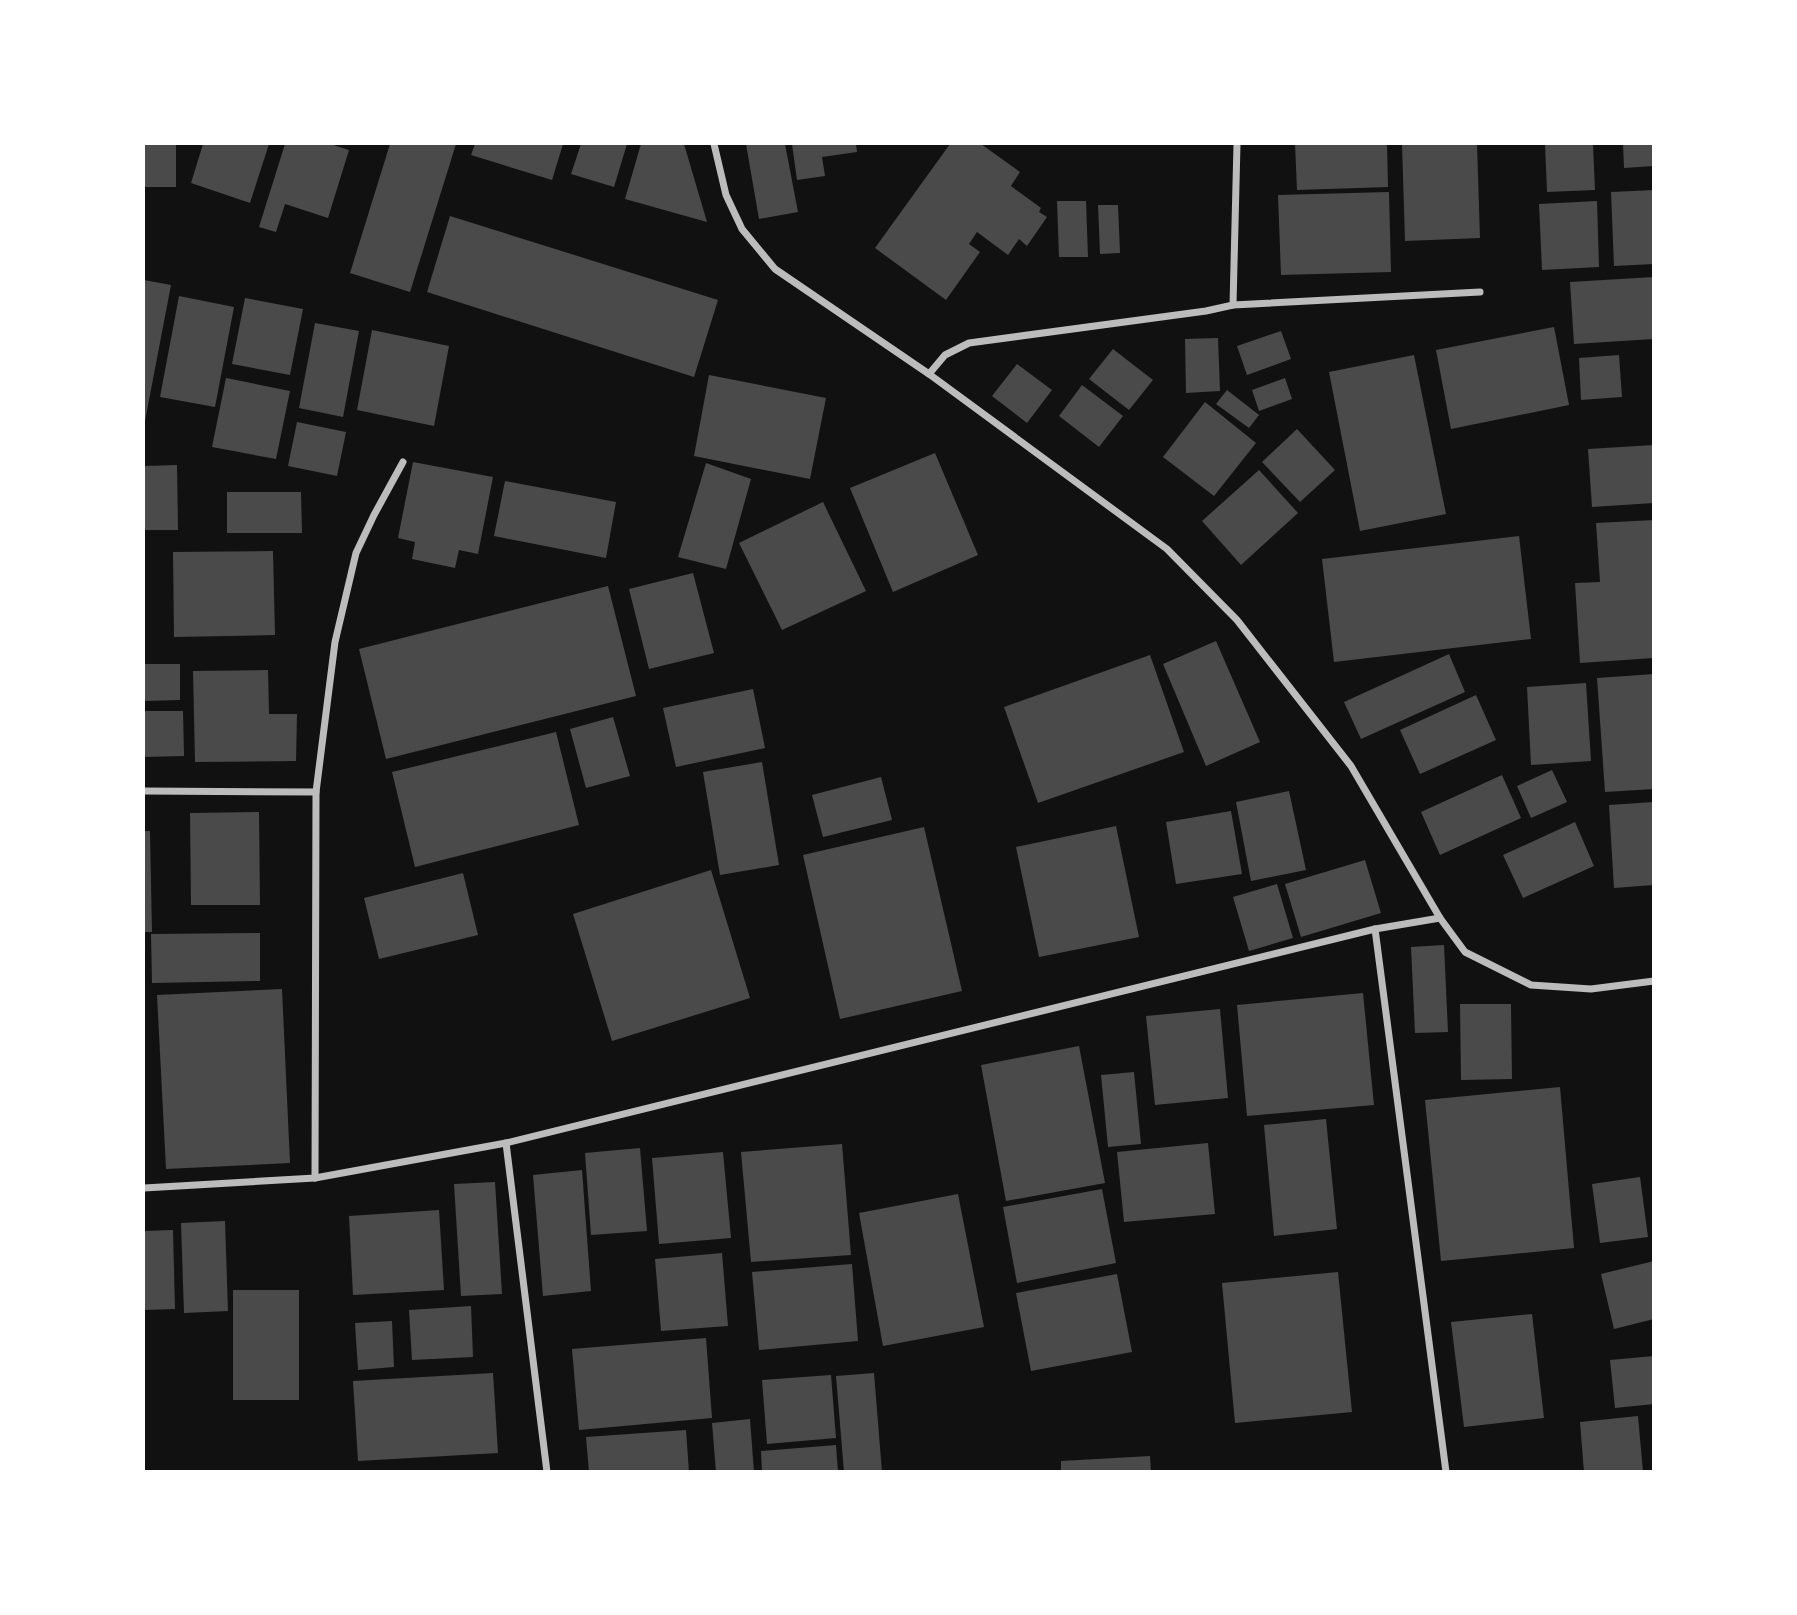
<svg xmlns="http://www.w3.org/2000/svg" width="1797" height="1615" viewBox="0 0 1797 1615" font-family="'Public Sans',sans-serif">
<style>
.building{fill:#4a4a4a}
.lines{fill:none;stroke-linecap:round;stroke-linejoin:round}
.minor{stroke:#bcbcbc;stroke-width:7}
</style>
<rect width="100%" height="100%" fill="#111"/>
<g class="building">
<rect x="144" y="144" width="32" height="43"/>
<path d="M203,144h66l-19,59 -59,-20z"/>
<path d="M285,144h45l19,6 -21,68 -43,-14 -9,28 -17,-5z"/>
<path d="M390,144h66l-46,148 -60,-19z"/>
<path d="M475,144h88l-11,36 -81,-25z"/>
<path d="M581,144h46l-13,43 -43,-13z"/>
<path d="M641,144h43l23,78 -82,-23z"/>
<path d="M746,144h39l13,68 -39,7z"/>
<path d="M792,144h64l1,8 -35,5 3,19 -28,4z"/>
<path d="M950,144h31l39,28 -9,14 30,22 -2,4 8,5 -20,29 -8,-7 -11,16 -31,-23 -8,12 11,8 -34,48 -71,-52z"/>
<path d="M1295,144h92l1,43 -91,3z"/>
<path d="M1402,144h75l3,94 -75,3z"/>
<path d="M1545,144h48l2,46 -48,2z"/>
<path d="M1623,144h31v22l-30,2z"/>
<path d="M1654,190v74l-40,2 -3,-74z"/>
<path d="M1389,192l2,80 -110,3 -3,-80z"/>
<path d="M1057,201h29l2,56h-29z"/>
<path d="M1597,201l2,66 -57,3 -3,-66z"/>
<path d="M1098,205h20l2,48 -20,1z"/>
<path d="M450,216l268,84 -24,77 -267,-85z"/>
<path d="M1654,277v62l-80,5 -4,-62z"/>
<path d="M144,280l27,5 -26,136h-1z"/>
<path d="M179,296l55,11 -19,100 -55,-10z"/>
<path d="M245,298l58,11 -13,66 -58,-11z"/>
<path d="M315,323l44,8 -16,86 -44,-9z"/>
<path d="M1554,327l15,78 -118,24 -15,-79z"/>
<path d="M372,330l77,16 -15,80 -77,-16z"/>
<path d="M1281,331l10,28 -44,16 -10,-29z"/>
<path d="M1218,338l2,53 -34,2 -1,-54z"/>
<path d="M1113,349l40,31 -24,30 -40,-31z"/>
<path d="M1414,355l32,159 -86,17 -31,-159z"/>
<path d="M1619,355l3,42 -41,3 -2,-42z"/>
<path d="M1017,364l35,26 -25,33 -35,-27z"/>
<path d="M709,375l117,23 -16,81 -116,-23z"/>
<path d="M226,378l64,13 -14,68 -64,-12z"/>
<path d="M1285,378l7,21 -33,12 -7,-21z"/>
<path d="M1082,385l41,31 -24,31 -40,-31z"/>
<path d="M1227,390l32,25 -10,13 -33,-24z"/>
<path d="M1205,402l51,41 -42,53 -51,-39z"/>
<path d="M297,422l49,10 -9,44 -49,-10z"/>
<path d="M1297,429l38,41 -35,32 -38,-40z"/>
<path d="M1654,445v58l-62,4 -4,-58z"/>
<path d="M935,453l43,102 -85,37 -43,-104z"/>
<path d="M413,462l80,15 -15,77 -19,-4 -4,18 -43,-9 3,-17 -17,-4z"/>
<path d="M706,463l45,16 -25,90 -48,-12z"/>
<path d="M177,465l1,65h-34v-64z"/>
<path d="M1259,470l39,43 -57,52 -39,-44z"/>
<path d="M505,481l111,21 -10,56 -112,-22z"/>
<path d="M227,492h74l1,41h-75z"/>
<path d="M823,502l43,89 -84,39 -43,-87z"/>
<path d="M1654,520v138l-74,5 -5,-80 25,-1 -4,-59z"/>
<path d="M1519,536l12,103 -197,23 -12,-103z"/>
<path d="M273,551l2,84 -101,2 -1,-85z"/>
<path d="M693,573l21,80 -65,16 -20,-80z"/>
<path d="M608,586l28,110 -250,63 -27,-110z"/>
<path d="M1216,641l44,101 -54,24 -43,-102z"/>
<path d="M1449,654l16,38 -104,47 -17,-37z"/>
<path d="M1150,655l34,97 -146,51 -34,-96z"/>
<path d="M144,664h36v36l-36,1z"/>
<path d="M268,670l1,44h28l-1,47 -101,1 -2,-91z"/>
<path d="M1654,674v115l-49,3 -8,-114z"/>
<path d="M1586,683l5,78 -60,4 -4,-78z"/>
<path d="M753,689l12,59 -89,19 -13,-59z"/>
<path d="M1476,695l20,45 -76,34 -20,-44z"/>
<path d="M144,711h39l1,45 -40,1z"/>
<path d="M613,717l17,59 -44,12 -16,-59z"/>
<path d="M556,732l23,93 -164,42 -23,-95z"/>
<path d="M762,762l17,103 -59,10 -17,-103z"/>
<path d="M1552,770l15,32 -36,16 -14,-32z"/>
<path d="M1502,775l19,43 -81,37 -19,-43z"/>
<path d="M881,777l11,43 -69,17 -11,-42z"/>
<path d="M1289,791l17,79 -55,11 -15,-79z"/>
<path d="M1654,802v83l-40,3 -5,-83z"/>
<path d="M1231,811l11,63 -66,10 -10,-62z"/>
<path d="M259,812l1,93h-69l-1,-92z"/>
<path d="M1575,822l19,44 -71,32 -20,-43z"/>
<path d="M1116,826l23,111 -100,20 -23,-110z"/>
<path d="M924,827l38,164 -122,28 -37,-164z"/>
<path d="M144,831h6l2,101h-8z"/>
<path d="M1365,860l16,53 -80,24 -16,-53z"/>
<path d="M711,870l39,128 -138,43 -39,-127z"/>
<path d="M463,873l15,62 -99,24 -15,-61z"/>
<path d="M1277,884l16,54 -44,13 -16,-54z"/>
<path d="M260,933v48l-108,2 -1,-49z"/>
<path d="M1444,945l4,87 -33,1 -4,-86z"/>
<path d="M282,989l8,174 -124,6 -9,-174z"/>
<path d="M1363,993l11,112 -127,11 -10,-111z"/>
<path d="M1460,1004h51l1,75 -51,1z"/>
<path d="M1220,1009l8,89 -73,7 -9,-89z"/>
<path d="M1079,1046l26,137 -99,18 -25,-136z"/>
<path d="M1134,1072l7,72 -33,3 -7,-72z"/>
<path d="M1560,1087l14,161 -133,13 -16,-161z"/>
<path d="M1326,1119l11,110 -63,7 -10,-111z"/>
<path d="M1208,1143l7,71 -91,8 -7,-70z"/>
<path d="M842,1144l9,111 -100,7 -10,-110z"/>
<path d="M640,1148l7,83 -56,4 -6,-82z"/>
<path d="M723,1152l8,86 -72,6 -7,-86z"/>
<path d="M582,1170l9,121 -48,5 -10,-121z"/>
<path d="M1640,1177l8,60 -48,6 -8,-59z"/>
<path d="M495,1182l7,112 -41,2 -7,-112z"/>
<path d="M1102,1189l14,74 -99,20 -14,-76z"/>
<path d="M958,1194l26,133 -101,19 -24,-133z"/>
<path d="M439,1210l5,80 -91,5 -4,-79z"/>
<path d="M225,1221l3,90 -44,2 -3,-90z"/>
<path d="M173,1230l2,79 -31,1v-79z"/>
<path d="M722,1253l6,73 -67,5 -6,-72z"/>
<path d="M1654,1261v58l-40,10 -13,-55z"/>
<path d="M852,1264l6,77 -99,9 -7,-78z"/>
<path d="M1338,1272l14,140 -117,11 -13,-140z"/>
<path d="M1117,1274l15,78 -101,19 -15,-78z"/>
<rect x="233" y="1290" width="66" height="110"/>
<path d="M471,1306l2,51 -61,3 -3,-50z"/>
<path d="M1532,1314l12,104 -80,9 -13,-105z"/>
<path d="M392,1321l2,46 -36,3 -3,-47z"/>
<path d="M706,1338l6,80 -133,12 -7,-81z"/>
<path d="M1654,1356v48l-39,4 -5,-48z"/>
<path d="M493,1373l5,80 -140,8 -5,-80z"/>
<path d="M874,1373l8,99h-38l-8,-96z"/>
<path d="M831,1375l5,63 -69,6 -5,-64z"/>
<path d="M1638,1416l5,56h-59l-4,-50z"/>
<path d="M750,1419l4,53h-38l-4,-49z"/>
<path d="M686,1430l3,42h-100l-3,-35z"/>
<path d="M836,1445l2,27h-76l-1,-21z"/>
<path d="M1150,1456l1,16h-90v-11z"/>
</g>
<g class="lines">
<g class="minor">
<path d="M714,144l12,51 16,34 33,40 154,105 238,175 70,71 114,146 89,152 25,34 66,33 60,4 63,-8"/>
<path d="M1233,305l247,-13"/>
<path d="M929,374l16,-19 24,-12 237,-32 27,-6 4,-161"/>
<path d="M144,791l172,1"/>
<path d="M1375,929l71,543"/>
<path d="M506,1143l41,329"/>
<path d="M315,1178l1,-386 19,-150 21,-89 18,-38 29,-53"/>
<path d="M144,1188l171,-10 191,-35 869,-214 65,-11"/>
</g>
</g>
<rect width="1797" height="1615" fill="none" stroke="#ffffff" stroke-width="290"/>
</svg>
